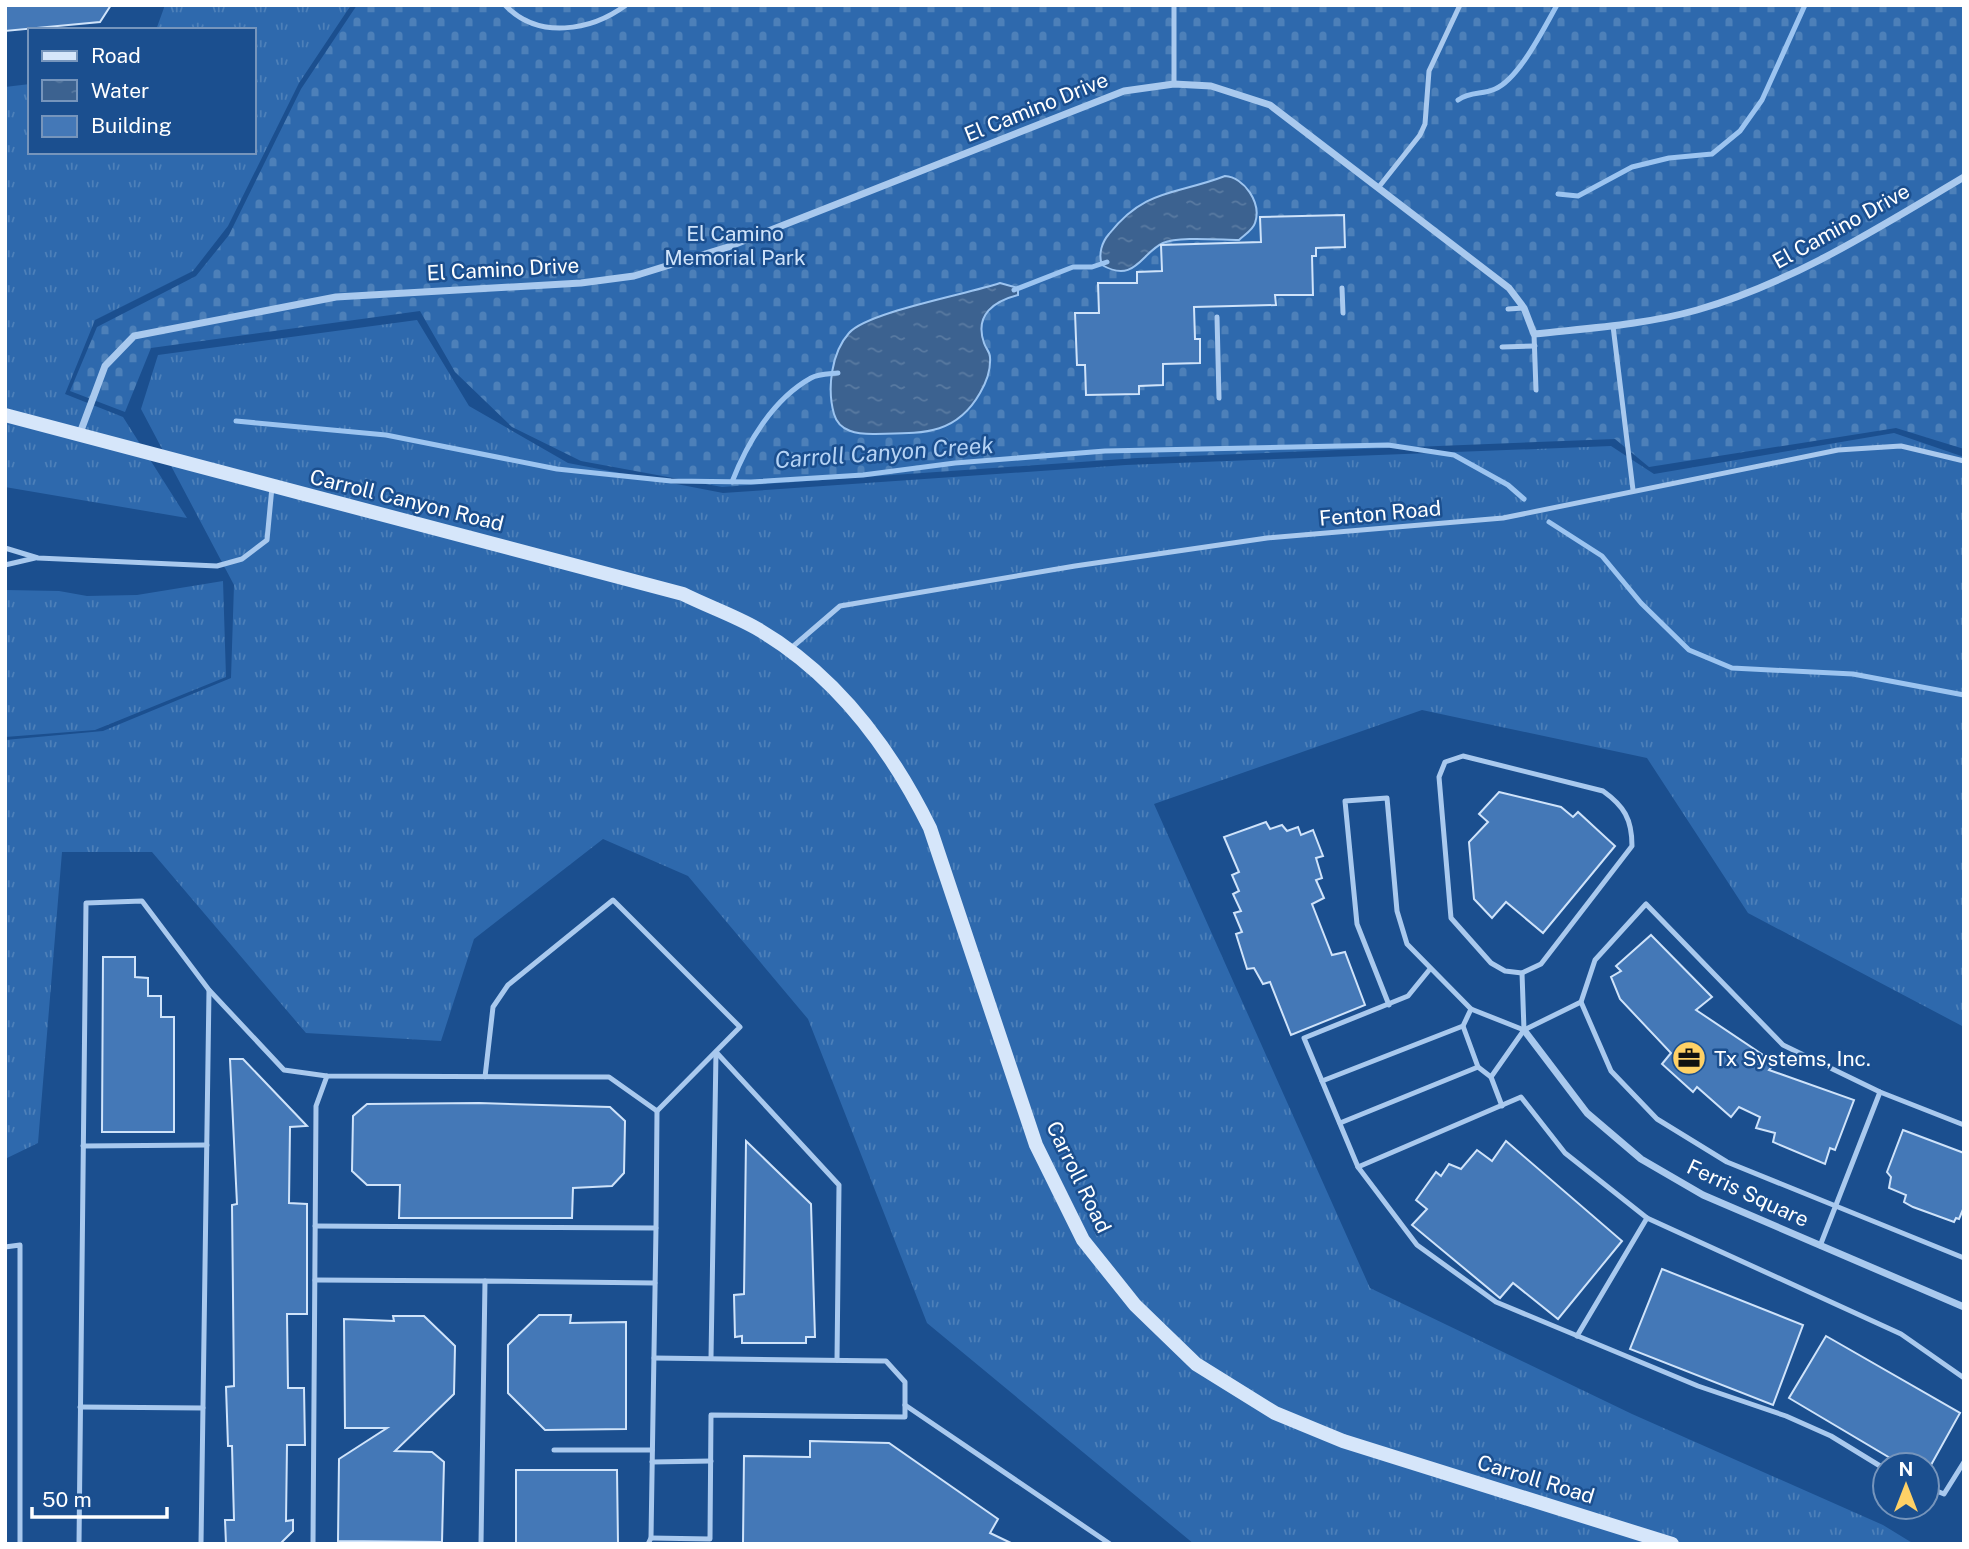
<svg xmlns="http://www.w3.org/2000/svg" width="1969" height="1549" viewBox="0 0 1969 1549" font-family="'Public Sans',sans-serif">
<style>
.grass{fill:url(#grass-tufts)}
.cemetery{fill:url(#cemetery-stones)}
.water{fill:url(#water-ripples);stroke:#9cc4f0;stroke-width:2}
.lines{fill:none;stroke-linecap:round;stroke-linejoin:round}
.stream{stroke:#9cc4f0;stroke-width:5}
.building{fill:#4478b7;stroke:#cfe3fa;stroke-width:2}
.lane{stroke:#a9c9ee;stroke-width:5}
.street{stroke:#a9c9ee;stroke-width:7}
.secondary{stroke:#d6e6fa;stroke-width:14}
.labels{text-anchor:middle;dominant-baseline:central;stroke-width:5;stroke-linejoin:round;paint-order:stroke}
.street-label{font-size:21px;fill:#fff;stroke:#1b4f8f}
.park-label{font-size:21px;fill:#cfe3fa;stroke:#1b4f8f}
.poi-label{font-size:21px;fill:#fff;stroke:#1b4f8f;text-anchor:start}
.water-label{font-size:23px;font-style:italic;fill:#b5d3f5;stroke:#1b4f8f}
</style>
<defs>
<pattern id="grass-tufts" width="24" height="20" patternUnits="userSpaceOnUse" patternTransform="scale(1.75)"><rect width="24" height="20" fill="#2e69ad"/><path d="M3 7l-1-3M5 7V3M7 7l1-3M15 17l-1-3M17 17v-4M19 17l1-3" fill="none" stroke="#4d80b9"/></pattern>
<pattern id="cemetery-stones" width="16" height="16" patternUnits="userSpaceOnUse" patternTransform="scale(1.75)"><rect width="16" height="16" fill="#2e69ad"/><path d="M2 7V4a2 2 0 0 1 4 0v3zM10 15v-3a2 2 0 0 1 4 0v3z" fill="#4d80b9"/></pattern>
<pattern id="water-ripples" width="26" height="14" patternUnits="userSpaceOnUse" patternTransform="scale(1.75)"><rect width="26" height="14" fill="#3c6290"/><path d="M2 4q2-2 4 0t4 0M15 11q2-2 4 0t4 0" fill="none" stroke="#597aa1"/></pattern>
</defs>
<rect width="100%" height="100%" fill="#1b4f8f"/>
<g class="grass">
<path d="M165,5h186l-52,78 -71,143 -35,45 -98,49 -30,74 58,23 64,101 -182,-31v-400l25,-3v68h224v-122h-98z"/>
<path d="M417,320l52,86 99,57 155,30 403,-28 485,-19 43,28 240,-41 70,24v570l-216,-114 -101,-155 -225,-48 -268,94 216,484 262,126 251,111 31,19h-720l-267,-221 -119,-304 -120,-143 -85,-37 -129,100 -33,102 -135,-8 -154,-181h-90l-24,291 -33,16v-419l98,-9 128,-53 3,-93 -93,-176 17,-54z"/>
<path d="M223,581l3,96 -131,53 -90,7v-147l54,1 28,5 50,-1z"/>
</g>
<path class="cemetery" d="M357,5h1607v444l-68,-21 -247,39 -34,-28 -478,19 -415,29 -141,-26 -69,-34 -57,-55 -35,-61 -269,37 -26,64 -55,-21 27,-64 99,-51 33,-41 72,-146z"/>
<g class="water">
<path d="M1225,176c19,1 37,27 30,47 -2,7 -11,12 -16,17 -18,0 -61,-4 -76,3 -22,10 -28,41 -61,22 -4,-11 0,-23 7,-31 36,-46 67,-39 116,-58z"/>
<path d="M1000,283l18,5v7c-23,6 -44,19 -34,48 2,6 6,9 6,14 1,13 -4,26 -10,36 -25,44 -61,40 -107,41 -15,0 -34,-2 -39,-20 -7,-25 -3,-61 15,-81 18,-21 119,-39 151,-50z"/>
</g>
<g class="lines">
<g class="stream">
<path d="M1458,100c13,-9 24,-5 37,-11 24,-10 49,-61 62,-84"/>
<path d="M1558,194l20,2 54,-29 37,-9 43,-4 28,-23 22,-31 43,-95"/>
<path d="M1014,290l59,-23h19l15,-5"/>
<path d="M236,421l150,14 171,34 114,12 80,1 112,-7 92,-12 150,-12 283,-6 66,10 54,30 16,14"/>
<path d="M732,482c15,-39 41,-83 79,-104 7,-4 19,-4 27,-5"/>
<path d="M1549,522l53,34 39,47 48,47 43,18 121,6 111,21"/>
</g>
</g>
<g class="building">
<path d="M5,5h106l-11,17 -95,9z"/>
<path d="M1344,215l1,32 -29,1v8h-4l1,39h-38l1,10 -82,2 1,32h5v24l-37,1v21l-24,1v8l-53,1 -1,-30h-8l-2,-52h24l-1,-30h39v-11l25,-1 -1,-26 100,-3 -1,-25z"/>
<path d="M1499,792l62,15 12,10 5,-5 37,34 -72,87 -37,-31 -14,16 -18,-19 -5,-57 19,-20 -9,-8z"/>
<path d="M1266,822l4,7 12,-4 5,6 11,-4 3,8 12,-5 10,26 -7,2 6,20 -6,2 8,18 -12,6 20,51 13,-3 20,53 -74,30 -21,-53 -7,2 -9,-16 -7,1 -11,-35 6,-2 -8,-19 7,-2 -8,-17 6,-3 -7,-16 7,-3 -15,-35z"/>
<path d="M1651,935l61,62 -16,13 79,53 -6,7 85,30 -19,50 -5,-2 -5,16 -52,-22 2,-9 -19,-5 4,-11 -21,-10 -8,10 -34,-30 -4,5 -31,-28 9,-11 -51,-54 -9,-22 10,-6 -5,-5z"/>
<path d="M103,957h32v20l13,1v18h13v21h13v115h-72z"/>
<path d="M230,1059h13l64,67 -17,1 -1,76 18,1v110h-20l1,74h16l1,57h-18l-1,76 7,-1v11l-13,13h-54l-1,-24h9l-2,-74h-4l-2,-59 8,-1 -2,-181 5,-1z"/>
<path d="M479,1103l131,4 15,14 -1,52 -12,13 -39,2 -1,30h-173l1,-33h-33l-15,-14 1,-55 14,-12z"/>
<path d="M1903,1130l61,23v54l-5,12 -3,-1 -2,4 -41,-15 -9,-5 2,-7 -17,-7 2,-11 -4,-5z"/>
<path d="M746,1141l65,63 4,133h-9v6h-64v-7l-7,1 -1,-42 10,-1z"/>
<path d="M1506,1141l116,100 -64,78 -45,-36 -13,15 -88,-73 15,-16 -11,-9 20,-28 5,4 8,-12 12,5 16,-19 15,11z"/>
<path d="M1662,1269l141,56 -30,80 -143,-56z"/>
<path d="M539,1315h32l-1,8 56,-1v107l-81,1 -37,-37v-48z"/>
<path d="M393,1316h31l31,30 -1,48 -59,57 37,1 12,10 -2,80 -104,-1 1,-82 48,-31h-42l-1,-109 50,2z"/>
<path d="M1826,1336l134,77 -29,52h-29l-113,-67z"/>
<path d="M810,1441l79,2 109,76 -8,14 23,11 -270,-1 1,-87 66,1z"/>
<path d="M516,1470h101l1,74h-102z"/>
</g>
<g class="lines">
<g class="lane">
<path d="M505,5c33,35 86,26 121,0"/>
<path d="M1174,84v-79"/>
<path d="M1378,188l42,-53 5,-11 4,-53 31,-66"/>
<path d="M1342,288l1,25"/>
<path d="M1508,309l16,-1"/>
<path d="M1217,317l2,81"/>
<path d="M1613,326l20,164"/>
<path d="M1534,334l2,56"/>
<path d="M1502,347l33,-1"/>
<path d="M5,548l33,10 179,8 25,-7 25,-19 5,-53"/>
<path d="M5,565l30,-7"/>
<path d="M790,649l50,-43 235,-40 192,-28 236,-20 335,-68 63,-4 63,15"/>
<path d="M1463,756l140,35c21,15 29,28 29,55l-91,118 -19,9 -17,-2 -14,-8 -40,-45 -12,-141 6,-15z"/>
<path d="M1430,969l-22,27 -104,42 54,129 59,78 79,57 202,84 88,30 45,20 54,33"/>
<path d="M1522,973l2,57"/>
<path d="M1389,1005l-32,-81 -12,-123 42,-3 10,113 10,33 64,65 53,21"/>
<path d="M716,1052l123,133 -2,175"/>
<path d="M1478,1067l13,10 33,-47 57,-28"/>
<path d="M1491,1077l11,29"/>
<path d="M1322,1081l141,-55 8,-17"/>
<path d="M1340,1123l138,-56 -15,-41"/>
<path d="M1964,1125l-84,-33 -97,-47 -137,-141 -51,56 -14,42 30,69 46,48 70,43 237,96"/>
<path d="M83,1146l124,-1"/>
<path d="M1358,1167l163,-70 44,56 82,65 254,116 63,44"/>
<path d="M315,1226l341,2 1,-117"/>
<path d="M1820,1246l60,-154"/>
<path d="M5,1247l15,-2v299"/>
<path d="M315,1280l170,1"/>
<path d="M1577,1336l70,-118"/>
<path d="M711,1358l5,-306"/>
<path d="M905,1405l205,139"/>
<path d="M80,1407l123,1"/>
<path d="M554,1450h98"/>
<path d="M652,1462l59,-1"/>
<path d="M1927,1487l17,7 20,-32"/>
<path d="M651,1538l59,1 1,-124 194,2v-35l-19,-21 -232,-3"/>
<path d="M79,1544l7,-641 56,-2 67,89 75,80 43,6 282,1 48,34 83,-84 -127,-127 -105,85 -15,22 -8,70"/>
<path d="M201,1544l8,-554"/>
<path d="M313,1544l3,-438 11,-30"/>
<path d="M481,1544l4,-263 170,2"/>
<path d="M648,1544l3,-6 5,-310"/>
</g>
<g class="street">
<path d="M80,433l25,-67 29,-30 202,-39 245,-14 53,-7 94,-29 396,-156 50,-7 37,2 59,19 239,183 15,20 10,26c55,-6 110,-9 163,-24 97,-28 181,-82 267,-133"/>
<path d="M1524,1030l63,83 54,46 62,36 261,112"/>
</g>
<path class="secondary" d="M5,415l678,179c24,12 50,21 73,34 80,46 134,119 174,200l106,317 47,95 52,65 61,59 79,49 68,28 329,103"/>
</g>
<defs>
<g id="office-disc" transform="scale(1.75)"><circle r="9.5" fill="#ffd166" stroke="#1b4f8f"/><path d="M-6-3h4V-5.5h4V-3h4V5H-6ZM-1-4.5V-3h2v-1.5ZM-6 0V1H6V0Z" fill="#111"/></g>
</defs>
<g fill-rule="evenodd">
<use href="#office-disc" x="1689" y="1058"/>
</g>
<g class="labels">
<g class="street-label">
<text transform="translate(1036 107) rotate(-22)">El Camino Drive</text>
<text transform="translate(1841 226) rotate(-29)">El Camino Drive</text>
<text transform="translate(503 269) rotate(-3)">El Camino Drive</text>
<text transform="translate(407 500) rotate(14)">Carroll Canyon Road</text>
<text transform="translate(1380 513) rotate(-5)">Fenton Road</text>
<text transform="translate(1079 1177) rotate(64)">Carroll Road</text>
<text transform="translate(1748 1193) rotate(25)">Ferris Square</text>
<text transform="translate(1536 1479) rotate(17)">Carroll Road</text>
</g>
<g class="park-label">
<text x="735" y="233">El Camino<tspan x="735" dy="24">Memorial Park</tspan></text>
</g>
<g class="poi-label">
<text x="1714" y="1058">Tx Systems, Inc.</text>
</g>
<g class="water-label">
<text transform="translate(884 452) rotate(-4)">Carroll Canyon Creek</text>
</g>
</g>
<rect width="1969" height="1549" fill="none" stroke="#ffffff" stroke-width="14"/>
<rect x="28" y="28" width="228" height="126" fill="#1b4f8f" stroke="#7695bc" stroke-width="2"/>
<rect x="42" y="51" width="35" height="10" fill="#d6e6fa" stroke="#7695bc" stroke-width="2"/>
<text x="91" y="63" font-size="21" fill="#ffffff">Road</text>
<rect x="42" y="80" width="35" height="21" fill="url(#water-ripples)" stroke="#7695bc" stroke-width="2"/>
<text x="91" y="98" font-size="21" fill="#ffffff">Water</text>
<rect x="42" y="116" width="35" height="21" fill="#4478b7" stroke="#7695bc" stroke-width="2"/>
<text x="91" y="133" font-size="21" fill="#ffffff">Building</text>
<g transform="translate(1906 1486)"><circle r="33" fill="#1b4f8f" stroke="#7695bc" stroke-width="2"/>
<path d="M0-5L12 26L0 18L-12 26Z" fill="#ffd166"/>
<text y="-10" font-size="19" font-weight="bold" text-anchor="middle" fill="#ffffff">N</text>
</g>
<path d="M32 1507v10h135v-10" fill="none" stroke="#ffffff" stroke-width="3.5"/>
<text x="42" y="1507" font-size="21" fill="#ffffff" stroke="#1b4f8f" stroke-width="5" paint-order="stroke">50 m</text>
</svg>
